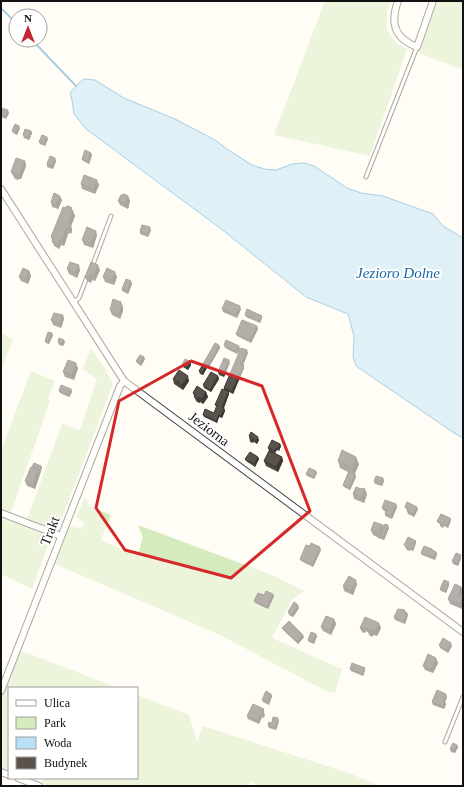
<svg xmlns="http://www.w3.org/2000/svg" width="464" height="787" viewBox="0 0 464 787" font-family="Georgia,serif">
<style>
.green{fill:#d5ebbd}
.water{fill:#b9e0f7;stroke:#3f96cf}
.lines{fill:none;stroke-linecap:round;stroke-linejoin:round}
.stream{stroke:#3f96cf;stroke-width:2}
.lane-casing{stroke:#444;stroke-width:5}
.street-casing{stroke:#444;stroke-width:8}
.lane{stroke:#fff;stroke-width:3}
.street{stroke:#fff;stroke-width:6}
.wall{fill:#4d4742}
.shaded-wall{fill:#3f3936}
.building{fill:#5a524d;stroke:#3f3936}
.marked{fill:none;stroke:#d62828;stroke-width:3;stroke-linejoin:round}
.labels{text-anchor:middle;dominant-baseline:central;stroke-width:4;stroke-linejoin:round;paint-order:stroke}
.street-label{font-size:14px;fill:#111;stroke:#fff}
.water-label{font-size:15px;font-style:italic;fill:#1768a6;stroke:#fff}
</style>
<rect width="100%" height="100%" fill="#fffdf5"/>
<g class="green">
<path d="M325,1h67l-5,10v19l9,13 11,6 -37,107 -96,-21z"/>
<path d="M437,1h26v69l-44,-17z"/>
<path d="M1,333l12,6 -12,31z"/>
<path d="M91,348l14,21 8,15 -56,147 -30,-12 35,-95 18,6 17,-51 -14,-10z"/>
<path d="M31,371l24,10 -7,17 2,3 -39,111 -10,-3v-58z"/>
<path d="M85,497l4,9 22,9 -10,25 33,14 5,-3 4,-14 -5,-12 134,50 32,16 -12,9 -20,38 70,31 -7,24 -7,-1 -108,-57 -165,-71 14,-38 13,3 2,-6 -8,-6z"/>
<path d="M1,518l50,19 -19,52 -31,-15z"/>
<path d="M20,652l10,2 88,34h-109v83l-8,-3v-69z"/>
<path d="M137,695l52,20 8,27 6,-16 146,47 31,13h-121l-9,-4 -2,4h-199l-7,-3 2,-5h93z"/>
</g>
<path class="water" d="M84,79l11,1 29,18 51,21 40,21 15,11 22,14 12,4 12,1 16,-6 12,-1 10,3 33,22 14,5 22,3 50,18 10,12 20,12v200l-9,-5 -98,-67 -3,-9 1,-21 -6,-22 -42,-17 -86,-69 -134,-99 -12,-15 -2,-14 -2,-7 6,-7z"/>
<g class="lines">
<g class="stream">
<path d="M1,8l15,15"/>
<path d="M32,40l44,46"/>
</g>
<g class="lane-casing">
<g id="lane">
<path d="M366,177l51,-130"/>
<path d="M92,267l19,-51"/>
<path d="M74,302l5,-4 8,-21"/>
<path d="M445,742l18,-45"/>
</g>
</g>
<g class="street-casing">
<g id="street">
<path d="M398,1c-8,22 -4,37 19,46l16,-46"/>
<path d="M1,189l123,192 339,251"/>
<path d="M1,513l60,23"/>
<path d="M1,691l119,-305 4,-5"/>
<path d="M1,772l8,3"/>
<path d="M18,778l21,8"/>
</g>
</g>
<use href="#lane" class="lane"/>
<use href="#street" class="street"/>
</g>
<g class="wall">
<path d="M1,108l8,5 -3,6 -5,-2z"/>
<path d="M20,128l-3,7 -4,-2 -1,-2z"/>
<path d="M31,131l1,2 -3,7 -5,-2 -1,-3z"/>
<path d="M48,139l-3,7 -5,-2 -1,-2z"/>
<path d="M92,155l-3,9 -6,-3 -1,-2z"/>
<path d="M55,158l1,3 -3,8 -6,-2v-3z"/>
<path d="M25,161l1,5 -5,13h-2l-1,1 -3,-1 -4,-7z"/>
<path d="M81,184l18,1 -4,9 -13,-5z"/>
<path d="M122,195l6,1 2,5 -2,8 -8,-4 -2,-4z"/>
<path d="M62,200l-4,9 -6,-2 -1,-5z"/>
<path d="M71,207l4,9 -4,10 1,4v3l-4,1 -4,12 -3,-1 -2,4 -5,-3 -3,-9 14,-29z"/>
<path d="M151,230l-3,7 -8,-3v-3z"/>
<path d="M97,235l-4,13 -9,-3 -2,-5z"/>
<path d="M67,269l13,1 -3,8 -8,-4z"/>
<path d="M100,270l-5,11 -3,-1 -1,3 -4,-2 -2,-4z"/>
<path d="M29,271l2,5 -3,8 -7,-3 -2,-4z"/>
<path d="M103,277h14l-3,8 -9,-3z"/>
<path d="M132,284l-4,10 -6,-3v-2z"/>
<path d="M123,307v4l-3,8 -8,-4 -2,-5z"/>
<path d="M222,309h19l-4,9 -14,-6z"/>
<path d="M63,315l1,4 -3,9 -8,-3 -2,-5z"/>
<path d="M245,315l17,3 -2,5 -14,-6z"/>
<path d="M257,326l1,3 -7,14 -14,-7 -1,-2z"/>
<path d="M53,335l-4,9 -3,-1 -1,-2z"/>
<path d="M58,342h7l-2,4 -4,-1z"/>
<path d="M219,345l1,3 -11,19 -1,-1 -5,9 -3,-1 -1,-3z"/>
<path d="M224,345l16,4 -3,5 -12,-6z"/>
<path d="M248,353l-5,12 1,3 -11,26 -4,-2v2l-5,14 1,3 -3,7 -3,-1 -2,6 -13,-6 -1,-2 11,-2 3,-6 -2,-2 9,-15v-2z"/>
<path d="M145,359l-4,7 -4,-3 -1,-2z"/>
<path d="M191,362v3l-3,5 -5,-3 -1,-2z"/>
<path d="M230,362l-6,15 -5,-2 -1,-3z"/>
<path d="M78,368l-4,12 -9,-3 -2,-5z"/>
<path d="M218,376l1,3 -8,13 -7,-4 -1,-3z"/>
<path d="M173,379l16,2 -6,9 -9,-6z"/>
<path d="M71,389l1,3 -3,5 -9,-4 -1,-2z"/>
<path d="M206,392l2,5 -5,7 -3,-2 -1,1 -3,-2 -3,-8z"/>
<path d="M249,436l10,4 -2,4 -3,-2 -1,1 -3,-1z"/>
<path d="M280,444l1,2 -2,5 -2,-1 -2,3 7,4 1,4 -5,11 -12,-6 -2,-5 5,-10 -1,-3z"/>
<path d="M258,457l1,2 -4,8 -9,-6 -1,-2z"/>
<path d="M338,461l21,3 -4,10 1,3 -6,13 -6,-3 -1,-2 5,-13 -8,-4z"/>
<path d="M41,466l1,2 -7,21 -8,-3 -2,-5 7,-14z"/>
<path d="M317,473l-3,6 -7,-3 -1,-2z"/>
<path d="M383,478l1,3 -2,5 -7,-2 -1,-3z"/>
<path d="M353,494h14l-3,9 -10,-4z"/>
<path d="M396,504l1,3 -5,12 -7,-3v-2l1,-2 -3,-2 -1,-2z"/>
<path d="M405,507l13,2 -4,8 -6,-3 -1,-3 1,-1 -2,-1z"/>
<path d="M450,518l1,2 -3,8 -4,-2 -1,2 -2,-1 -1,-3 -2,-1 -1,-2z"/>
<path d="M383,525l1,2 5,1 -5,12 -6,-2 -1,-1 -4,-2 -2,-5z"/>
<path d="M416,541v2l-3,8 -3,-1 -1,1 -2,-1 -3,-5z"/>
<path d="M432,549l1,1 3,2 1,2 -2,6 -13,-5 -1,-2z"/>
<path d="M321,550l-8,17 -12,-6 -1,-2z"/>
<path d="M461,558l-3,8 -5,-2 -1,-3z"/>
<path d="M357,584l-4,11 -9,-4 -1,-5z"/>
<path d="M449,585l-3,8 -5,-2 -1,-2z"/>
<path d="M461,587l2,5 -2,4 1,13 -12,-5 -2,-5z"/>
<path d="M274,596l-6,13 -13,-6 -1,-2z"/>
<path d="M299,608l-6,9 -4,-2 -1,-3z"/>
<path d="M405,610v1l2,2 1,2 -3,9 -10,-4 -1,-3z"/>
<path d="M365,617l16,11 -4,8 -4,-1 -1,2 -3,-2 -1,-3 -2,-1 -1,2 -3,-1 -2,-4z"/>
<path d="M334,619l2,5 -5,11 -8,-4 -2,-4z"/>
<path d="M282,628l22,9 -6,7 -15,-14z"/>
<path d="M317,636l-3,8 -5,-2 -1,-2z"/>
<path d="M439,645l13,1 -4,7 -8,-5z"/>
<path d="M438,663l-5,10 -8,-3 -2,-4z"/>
<path d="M350,669l15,1 -2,6 -12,-5z"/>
<path d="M272,696l-3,9 -6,-3 -1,-2z"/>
<path d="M447,697l-2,5 1,2 -2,5 -11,-4 -1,-3z"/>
<path d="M264,709v4l1,2 -1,3 -2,-1 -3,7 -11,-5 -1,-3z"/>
<path d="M279,721l-3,9 -7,-2 -1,-3 4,-2z"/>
<path d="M457,745l1,2 -3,6 -4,-1 -1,-3z"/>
</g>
<g class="shaded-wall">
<path d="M8,110l1,3 -3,6 -1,-3z"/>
<path d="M19,126l1,2 -3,7 -1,-2z"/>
<path d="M31,131l1,2 -3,7 -1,-2z"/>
<path d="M47,137l1,2 -3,7 -1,-2z"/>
<path d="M91,153l1,2 -3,9 -1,-3z"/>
<path d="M55,158l1,3 -3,8 -1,-2z"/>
<path d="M25,161l1,5 -5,13 -2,-4z"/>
<path d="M17,174l2,5 -1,1 -2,-5z"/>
<path d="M97,180l2,5 -4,9 -1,-5z"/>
<path d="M60,196l2,4 -4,9 -2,-5z"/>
<path d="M128,196l2,5 -2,8 -2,-5z"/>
<path d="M71,207l4,9 -4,10 1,4v3l-3,-10z"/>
<path d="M150,227l1,3 -3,7 -1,-3z"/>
<path d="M66,229l2,5 -4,12 -2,-5z"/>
<path d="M96,231l1,4 -4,13 -2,-5z"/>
<path d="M59,240l2,5 -2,4 -1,-5z"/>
<path d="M79,265l1,5 -3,8 -2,-5z"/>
<path d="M98,265l2,5 -5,11 -1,-5z"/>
<path d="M29,271l2,5 -3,8 -2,-5z"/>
<path d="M115,272l2,5 -3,8 -2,-5z"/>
<path d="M91,275l1,5 -1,3 -2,-5z"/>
<path d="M131,281l1,3 -4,10 -1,-3z"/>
<path d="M121,302l2,5v4l-3,8 -1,-5z"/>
<path d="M240,306l1,3 -4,9 -1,-3z"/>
<path d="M63,315l1,4 -3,9 -2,-5z"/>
<path d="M262,316v2l-2,5 -1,-2z"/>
<path d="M257,326l1,3 -7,14 -1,-3z"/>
<path d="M52,333l1,2 -4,9 -1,-2z"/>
<path d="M64,340l1,2 -2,4 -1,-2z"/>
<path d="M219,345l1,3 -11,19 -1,-2z"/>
<path d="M239,346l1,3 -3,5 -1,-2z"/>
<path d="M247,350l1,3 -6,14 -1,-3z"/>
<path d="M144,357l1,2 -4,7 -1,-3z"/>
<path d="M229,360l1,2 -6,15 -1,-3z"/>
<path d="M191,362v3l-3,5 -1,-2z"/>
<path d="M76,363l2,5 -4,12 -2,-5z"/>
<path d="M207,364l1,2 -5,9 -1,-2z"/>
<path d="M244,365v3l-11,26 -1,-3z"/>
<path d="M188,376l1,5 -6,9 -1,-5z"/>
<path d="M218,376l1,3 -8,13 -1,-2z"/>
<path d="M71,389l1,3 -3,5v-2z"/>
<path d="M229,391v3l-6,16 -1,-3z"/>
<path d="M206,392l2,5 -5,7 -1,-5z"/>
<path d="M198,397l2,5 -1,1 -2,-4z"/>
<path d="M224,408l1,3 -3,7 -1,-2z"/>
<path d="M219,415v2l-2,6 -1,-2z"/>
<path d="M258,437l1,3 -2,4 -1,-3z"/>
<path d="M280,444l1,2 -2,5 -1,-3z"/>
<path d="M276,448l1,2 -2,3 -1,-2z"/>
<path d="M258,457l1,2 -4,8 -1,-3z"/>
<path d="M282,457l1,4 -5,11 -2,-5z"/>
<path d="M356,457l3,7 -5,11 -2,-7z"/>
<path d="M41,466l1,2 -7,21 -2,-4 5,-16z"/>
<path d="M316,471l1,2 -3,6v-2z"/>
<path d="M355,474l1,3 -6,13 -1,-2z"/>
<path d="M383,478l1,3 -2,5 -1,-2z"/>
<path d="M365,489l2,5 -3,9 -2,-5z"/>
<path d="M396,504l1,3 -5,12 -1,-3z"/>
<path d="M417,507l1,2 -4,8 -1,-3z"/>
<path d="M450,518l1,2 -3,8 -1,-3z"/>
<path d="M383,525l1,5 -4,6 1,3 -2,-5z"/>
<path d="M388,525l1,3 -5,12 -1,-2z"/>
<path d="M416,541v2l-3,8 -1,-2z"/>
<path d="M320,547l1,3 -8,17 -1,-2z"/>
<path d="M436,552l1,2 -2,6 -1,-3z"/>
<path d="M461,555v3l-3,8 -1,-2z"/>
<path d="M356,580l1,4 -4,11 -2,-5z"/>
<path d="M449,582v3l-3,8 -1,-2z"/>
<path d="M461,587l2,5 -4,7 -1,-4z"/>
<path d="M273,594l1,2 -6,13 -1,-2z"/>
<path d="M463,597v9l-1,3 -2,-5z"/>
<path d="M298,605l1,3 -6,9 -1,-2z"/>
<path d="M407,613l1,2 -3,9 -1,-3z"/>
<path d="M334,619l2,5 -5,11 -1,-5z"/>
<path d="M379,623l2,5 -4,8 -2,-5z"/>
<path d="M364,627l2,4 -1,2 -2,-4z"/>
<path d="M371,630l2,5 -1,2 -1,-5z"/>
<path d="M316,634l1,2 -3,8 -1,-2z"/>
<path d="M303,635l1,2 -6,7 -1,-3z"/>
<path d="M451,643l1,3 -4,7 -1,-3z"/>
<path d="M436,658l2,5 -5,10 -2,-4z"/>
<path d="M365,668v2l-2,6 -1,-2z"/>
<path d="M271,694l1,2 -3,9 -1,-3z"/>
<path d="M446,694l1,3 -2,5 1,2 -2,5 -1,-2v-6z"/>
<path d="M261,715l1,2 -3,7 -1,-3z"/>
<path d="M278,718l1,3 -3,9 -1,-2z"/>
<path d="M457,745l1,2 -3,6 -1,-2z"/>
</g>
<g class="building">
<path d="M1,108l7,2 -3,6 -4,-1z"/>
<path d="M15,124l4,2 -3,7 -4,-2z"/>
<path d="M25,129l6,2 -3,7 -5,-3z"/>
<path d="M42,135l5,2 -3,7 -5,-2z"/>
<path d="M85,150l6,3 -3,8 -6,-2z"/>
<path d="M50,156l5,2 -3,9 -5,-3z"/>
<path d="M16,158l9,3 -6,14 -2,-1 -1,1 -3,-1 1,-2h-3z"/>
<path d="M84,175l13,5 -3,9 -13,-5z"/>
<path d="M54,193l6,3 -4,8 -5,-2z"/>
<path d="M124,194l4,2 -2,8 -8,-3 3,-6h1z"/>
<path d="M67,206l4,1v3l2,1 -4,12 2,2 -1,3 -4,1 -4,12 -3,-1 -1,4 -6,-2 2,-4 -3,-1 12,-30 2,1z"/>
<path d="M142,225l8,2 -3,7 -7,-3z"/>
<path d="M87,227l9,4 -5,12 -9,-3z"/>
<path d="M70,262l9,3 -4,8 -8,-4z"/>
<path d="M91,262l7,3 -4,11 -3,-1 -2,3 -4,-1z"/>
<path d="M23,268l6,3 -3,8 -7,-2z"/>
<path d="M107,268l8,4 -3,8 -9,-3z"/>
<path d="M126,279l5,2 -4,10 -5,-2z"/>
<path d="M113,299l8,3 -1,3 2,1 -3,8 -9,-4z"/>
<path d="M226,300l14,6 -4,9 -14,-6z"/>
<path d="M247,309l15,7 -3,5 -14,-6z"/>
<path d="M54,313l9,2 -4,8 -8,-3z"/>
<path d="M242,320l15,6 -7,14 -14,-6z"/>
<path d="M48,332l4,1 -4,9 -3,-1z"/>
<path d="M59,338l5,2 -2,4 -4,-2z"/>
<path d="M226,340l13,6 -3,6 -12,-7z"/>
<path d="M215,343l4,2 -11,20 -1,-1 -5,9 -3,-2z"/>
<path d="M241,348l6,2 -6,14 3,1 -12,26 -8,-3z"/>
<path d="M140,355l4,2 -4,6 -4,-2z"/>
<path d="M224,358l5,2 -6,14 -5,-2z"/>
<path d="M185,359l6,3 -4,6 -5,-3z"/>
<path d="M68,360l8,3 -4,12 -9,-3z"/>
<path d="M179,370l9,6 -6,9 -9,-6z"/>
<path d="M211,372l7,4 -8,14 -7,-5z"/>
<path d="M61,385l10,4 -2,6 -10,-4z"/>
<path d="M197,386l9,6 -4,7 -4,-2 -1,2 -3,-2 2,-2 -3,-2z"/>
<path d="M222,389l7,2 -7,16 2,1 -3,8 -2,-1 -3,6 -13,-6 2,-6 9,4 3,-8h-2z"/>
<path d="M251,432l7,5 -2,4 -3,-2 -1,2 -2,-2 1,-1 -2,-2z"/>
<path d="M272,440l8,4 -2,4h-2l-2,3 -6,-3z"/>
<path d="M342,450l14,7 -4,11 -14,-7z"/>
<path d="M269,451l13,6 -6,10 -12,-6z"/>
<path d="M250,452l8,5 -4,7 -9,-5z"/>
<path d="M34,463l7,3 -2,6 -1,-3 -6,-2z"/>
<path d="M31,467l7,2 -5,16 -8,-4 3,-7h1l-1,-1z"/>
<path d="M309,468l7,3 -2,6 -8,-3z"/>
<path d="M349,472l6,2 -6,14 -6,-3z"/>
<path d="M376,476l7,2 -2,6 -7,-3z"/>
<path d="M356,487l5,2 1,-1 3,1 -3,9 -9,-4z"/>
<path d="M385,500l11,4 -5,12 -6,-2 2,-5h-2l-3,-1z"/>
<path d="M407,502l10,5 -4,7 -6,-3 1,-3 -3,-1z"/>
<path d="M441,514l9,4 -3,7 -4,-1 -1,2 -2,-1 1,-2 -4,-2z"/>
<path d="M374,522l9,3 -4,9 -3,-1v-1l-5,-2z"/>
<path d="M385,524l3,1 -5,13 -3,-2z"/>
<path d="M408,537l8,4 -4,8 -3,-1 -1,1 -2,-1 1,-1 -3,-2z"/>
<path d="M311,543l9,4 -8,18 -12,-6 6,-14 4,1z"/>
<path d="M424,546l8,3v1l4,2 -2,5 -13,-4z"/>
<path d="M456,553l5,2 -4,9 -5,-3z"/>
<path d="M349,576l7,4 -5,10 -8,-4z"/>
<path d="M444,580l5,2 -4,9 -5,-2z"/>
<path d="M455,584l6,3 -3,8 5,2 -3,7 -12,-5z"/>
<path d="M266,591l7,3 -6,13 -13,-6 4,-8 6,2z"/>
<path d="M294,602l4,3 -6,10 -4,-3z"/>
<path d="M398,609l7,1 -1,1 3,2 -3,8 -10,-4z"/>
<path d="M326,616l8,3 -4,11 -9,-3z"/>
<path d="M365,617l14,6 -4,8 -4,-1v2l-4,-1 1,-3 -4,-1 -1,2 -3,-1z"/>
<path d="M289,621l14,14 -6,6 -15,-13z"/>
<path d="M311,632l5,2 -3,8 -5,-2z"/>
<path d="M443,638l8,5 -4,7 -8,-5z"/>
<path d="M428,654l8,4 -5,11 -8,-3z"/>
<path d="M352,663l13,5 -3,6 -12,-5z"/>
<path d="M437,690l9,4 -3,7 2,1 -2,5 -11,-5z"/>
<path d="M266,691l5,3 -3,8 -6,-2z"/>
<path d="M253,704l11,5 -2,3 2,1 -1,3 -2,-1 -3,6 -11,-5z"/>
<path d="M273,717l5,1 -3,10 -7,-3 1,-3 3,1z"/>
<path d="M453,743l4,2 -3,6 -4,-2z"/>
</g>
<path d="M0 0H464V787H0ZM191,361l71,25 48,125 -79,67 -106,-28 -29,-42 23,-107z" fill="#fffdf5" fill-opacity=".55" fill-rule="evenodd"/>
<path class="marked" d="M191,361l71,25 48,125 -79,67 -106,-28 -29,-42 23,-107z"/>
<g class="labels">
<g class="street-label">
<text transform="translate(209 429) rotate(37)">Jeziorna</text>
<text transform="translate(50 531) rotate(-69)">Trakt</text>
</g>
<g class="water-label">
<text x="398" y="273">Jezioro Dolne</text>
</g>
</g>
<rect width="464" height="787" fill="none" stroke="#111111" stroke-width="4"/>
<rect x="8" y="687" width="130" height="92" fill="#ffffff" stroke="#a0a0a0"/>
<rect x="16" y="700" width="20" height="6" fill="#ffffff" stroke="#a0a0a0"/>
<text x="44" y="707" font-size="12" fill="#111111">Ulica</text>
<rect x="16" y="717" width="20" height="12" fill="#d5ebbd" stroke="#a0a0a0"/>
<text x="44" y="727" font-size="12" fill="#111111">Park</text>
<rect x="16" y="737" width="20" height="12" fill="#b9e0f7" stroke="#a0a0a0"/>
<text x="44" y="747" font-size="12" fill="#111111">Woda</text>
<rect x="16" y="757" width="20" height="12" fill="#5a524d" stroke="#a0a0a0"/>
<text x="44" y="767" font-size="12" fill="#111111">Budynek</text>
<g transform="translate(28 28)"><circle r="19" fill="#ffffff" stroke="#a0a0a0"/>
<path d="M0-3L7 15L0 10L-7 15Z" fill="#c4262e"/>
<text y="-6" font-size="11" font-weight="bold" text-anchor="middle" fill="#111111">N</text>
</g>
</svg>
